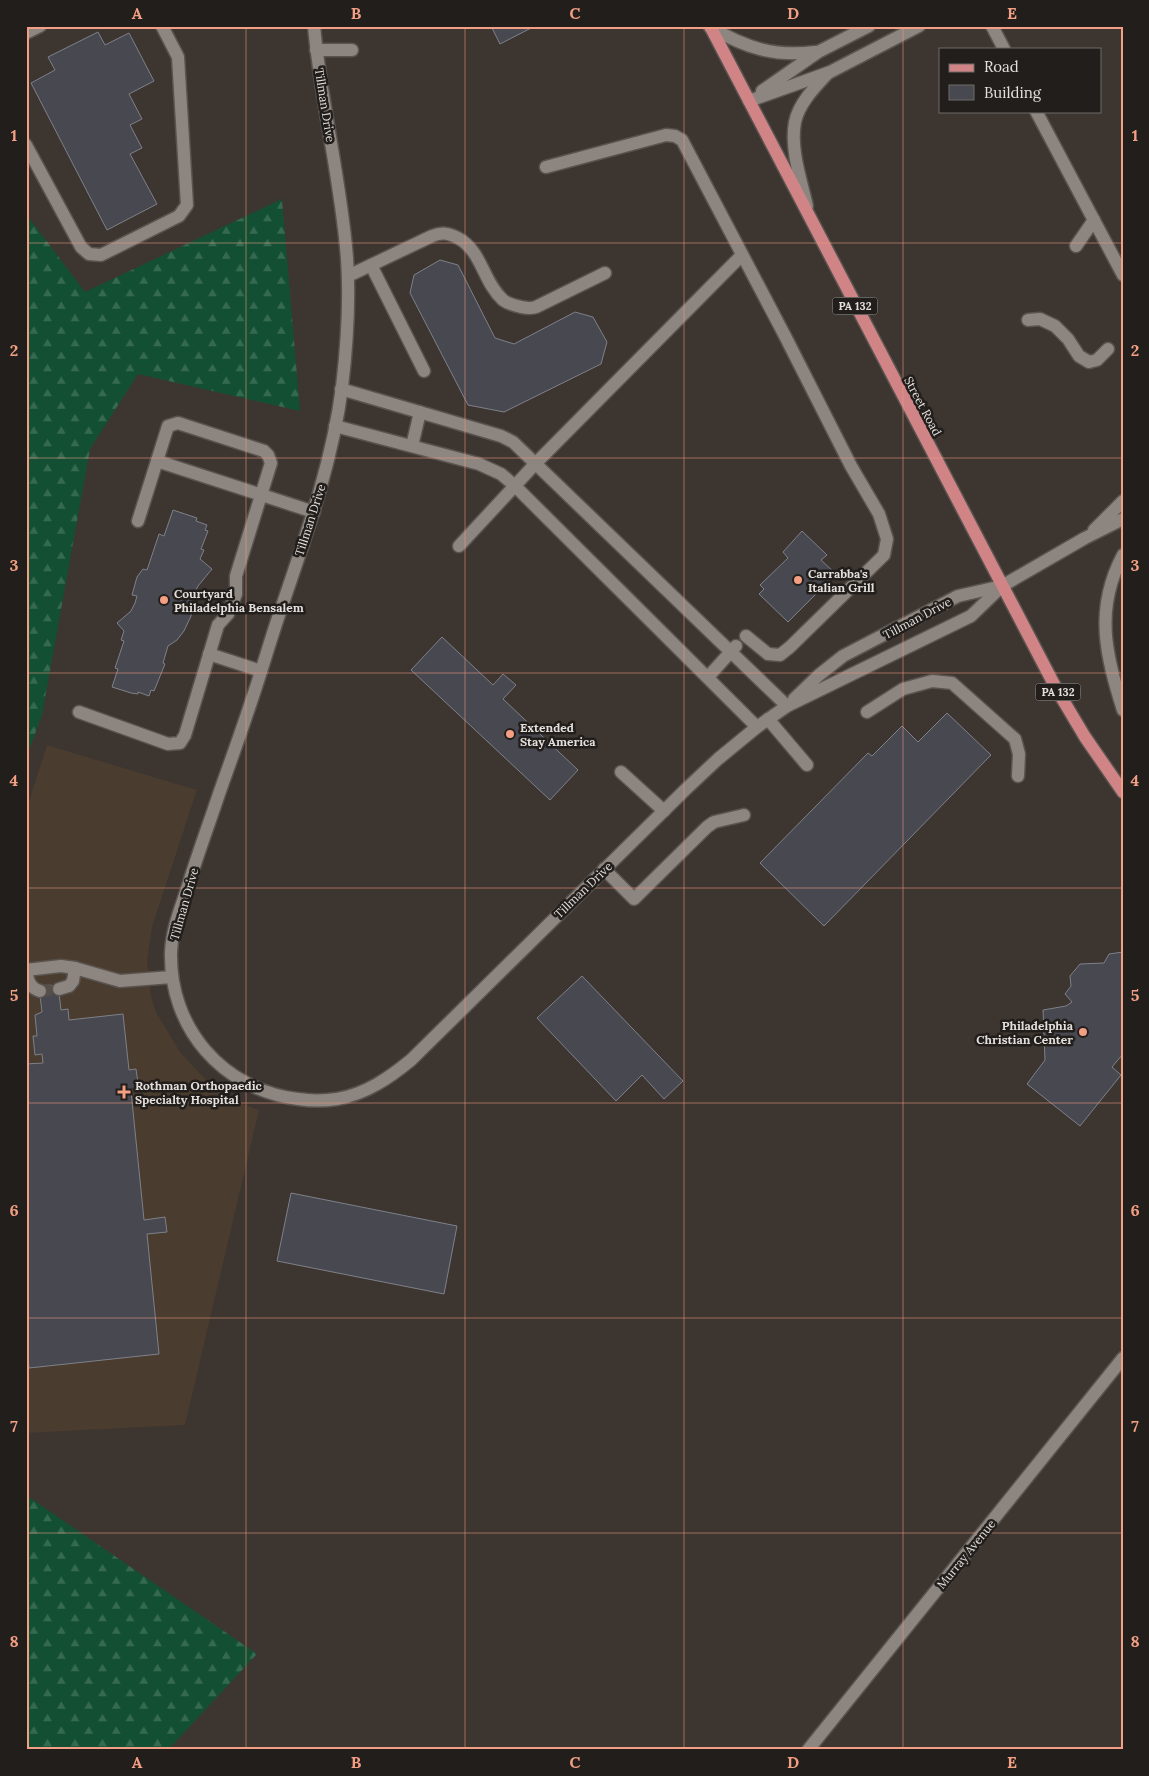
<svg xmlns="http://www.w3.org/2000/svg" width="1149" height="1776" viewBox="0 0 1149 1776" font-family="Lora,serif">
<style>
.medical{fill:#4a3c2e}
.forest{fill:url(#forest-firs)}
.building{fill:#484851;stroke:#7f8089}
.lines{fill:none;stroke-linecap:round;stroke-linejoin:round}
.minor-tunnel{stroke:#564e4a;stroke-width:12;stroke-dasharray:12 6;stroke-linecap:butt}
.minor-casing{stroke:#59534f;stroke-width:15}
.major-casing{stroke:#59534f;stroke-width:15}
.minor{stroke:#8d857f;stroke-width:12}
.major{stroke:#d18486;stroke-width:12}
.grid{fill:none;stroke:#f39f83;stroke-width:1;stroke-opacity:0.55}
.poi-dot{fill:#f39f83;stroke:#211e1b;stroke-width:2}
.labels{text-anchor:middle;dominant-baseline:central;stroke-width:5;stroke-linejoin:round;paint-order:stroke}
.shield{fill:#211e1b;stroke:#aaa5a2;stroke-width:1}
.shield-label{font-size:11px;font-weight:bold;fill:#e4dfdc}
.street-label{font-size:12px;fill:#e4dfdc;stroke:#211e1b}
.poi-label{font-size:12px;font-weight:bold;fill:#e4dfdc;stroke:#211e1b;text-anchor:start}
.neatline{fill:none;stroke:#f39f83;stroke-width:2}
.grid-label{font-size:16px;text-anchor:middle;font-weight:bold;fill:#f39f83}
</style>
<defs>
<pattern id="forest-firs" width="22" height="20" patternUnits="userSpaceOnUse" patternTransform="scale(1.25)"><rect width="22" height="20" fill="#135033"/><path d="M5 1l3.5 6h-7zM16 11l3.5 6h-7z" fill="#356950"/></pattern>
</defs>
<rect width="100%" height="100%" fill="#3d3530"/>
<path class="medical" d="M47,745l150,45 -45,137 -5,35 4,34 5,16 24,40 28,30 27,19 24,9 -74,315 -159,8v-623z"/>
<g class="forest">
<path d="M282,199l18,212 -162,-37 -48,75 -48,266 -16,43v-544l59,78z"/>
<path d="M26,1495l231,159 -89,96h-142z"/>
</g>
<g class="building">
<path d="M491,26h44l-35,18z"/>
<path d="M98,32l7,13 24,-12 25,48 -25,13 13,25 -12,6 12,23 -12,6 27,50 -50,26 -76,-147 24,-13 -7,-13z"/>
<path d="M440,260l18,5 37,73 19,6 61,-32 18,5 14,25 -6,22 -97,48 -36,-7 -58,-112 4,-18z"/>
<path d="M173,510l24,8 -1,3 11,4 -2,5 3,1 -7,18 3,1 -4,9 12,10 -14,17 -8,17 3,1 -2,12 -7,15 -7,9 -9,6 -5,17 2,1 -11,27 -3,-1 -2,6 -11,-4v2l-7,-1 -19,-6 6,-18 -3,-1 9,-27 -3,-1 3,-9 -7,-8 14,-12 4,-8 2,-7 -5,-1 5,-18 6,-8 4,1 12,-36 5,2z"/>
<path d="M802,531l25,24 -6,5 15,14 -48,48 -29,-28 5,-5 -4,-4 28,-27 -5,-6z"/>
<path d="M442,637l51,48 10,-11 13,11 -13,14 75,71 -28,30 -139,-130z"/>
<path d="M947,713l44,42 -167,171 -64,-63 108,-110 4,3 30,-30 16,16z"/>
<path d="M1123,952v102l-11,13 9,8 -41,51 -53,-42 18,-24 -2,-50 23,-4 6,-4 -7,-8 6,-8 -1,-10 10,-12 24,-1 5,-9z"/>
<path d="M582,976l101,105 -19,18 -22,-24 -26,26 -79,-83z"/>
<path d="M58,985l3,25 7,-1 1,11 54,-6 6,56 7,-1 3,21 -8,1 13,129 21,-3 2,15 -20,2 12,120 -130,14 -3,-32v-272l17,-1 -1,-9 -7,1 -2,-19h4l-2,-21 7,-3 -3,-25z"/>
<path d="M291,1193l166,33 -13,68 -167,-33z"/>
</g>
<g class="lines">
<path class="minor-tunnel" d="M40,991l19,-2"/>
<g class="minor-casing">
<g id="minor">
<path d="M314,26c7,78 27,154 33,232 3,43 0,87 -5,129 -10,78 -37,151 -62,225 -10,29 -18,58 -28,87 -10,31 -21,61 -32,92 -11,33 -23,65 -33,98 -7,21 -15,41 -16,63 -2,76 52,138 127,147 13,2 26,2 39,0 29,-5 52,-21 74,-39l274,-270 33,-31 39,-32 30,-21 184,-90 31,-30 83,-48 38,-19"/>
<path d="M992,26l12,23"/>
<path d="M710,27c36,21 64,30 105,25"/>
<path d="M26,33l14,-7"/>
<path d="M316,50h36"/>
<path d="M762,91l56,-39 51,-26"/>
<path d="M749,101l81,-29 89,-46"/>
<path d="M1036,111l87,164"/>
<path d="M26,145l55,102 8,7 12,1 78,-39 8,-11 -9,-148 -16,-31"/>
<path d="M546,167l120,-32 9,1 7,4 103,196 66,130 28,48 8,25 -3,16 -94,92 -10,8 -12,-1 -22,-18"/>
<path d="M807,206c-6,-26 -17,-57 -12,-84 4,-19 20,-35 33,-49"/>
<path d="M1076,246l18,-26"/>
<path d="M371,265l53,106"/>
<path d="M348,276l84,-40c10,-4 16,-3 26,2 24,13 25,44 45,62 5,4 11,5 18,7 5,1 9,2 15,0l69,-34"/>
<path d="M1028,320l12,-1 15,7 13,13 11,17 10,6 8,-2 11,-11"/>
<path d="M341,389l160,47 12,6 274,264"/>
<path d="M335,426l144,38 22,10 14,12 242,241"/>
<path d="M412,446l8,-34"/>
<path d="M138,521l19,-60"/>
<path d="M1094,530l29,-29"/>
<path d="M459,546l77,-83 206,-208"/>
<path d="M1123,555c-29,54 -17,101 0,155"/>
<path d="M209,654l52,17"/>
<path d="M708,677l28,-31"/>
<path d="M794,699l25,-24 24,-19 115,-60 44,-10"/>
<path d="M79,712l89,32 12,-1 5,-8 33,-110 10,-11 8,-20v-18l35,-113 -3,-8 -4,-4 -86,-28 -10,3 -11,35 157,51"/>
<path d="M867,712l36,-23 29,-8 20,2 63,56 4,15 -1,22"/>
<path d="M768,719l39,46"/>
<path d="M621,772l43,39"/>
<path d="M604,869l30,30 73,-72 7,-5 30,-7"/>
<path d="M26,970l35,-4 14,2 45,13 52,-4"/>
<path d="M26,973c3,9 4,15 14,18"/>
<path d="M59,989l10,-3 4,-5 2,-13"/>
<path d="M808,1750l315,-392"/>
</g>
</g>
<g class="major-casing">
<path id="major" d="M710,26l347,664 28,47 38,55"/>
</g>
<use href="#minor" class="minor"/>
<use href="#major" class="major"/>
</g>
<path class="grid" d="M246,26v1724M465,26v1724M684,26v1724M903,26v1724M26,243h1097M26,458h1097M26,673h1097M26,888h1097M26,1103h1097M26,1318h1097M26,1533h1097"/>
<g class="poi-dot">
<circle cx="798" cy="580" r="5"/>
<circle cx="164" cy="600" r="5"/>
<circle cx="510" cy="734" r="5"/>
<circle cx="1083" cy="1032" r="5"/>
<path d="M121.5 1084.5h5v5h5v5h-5v5h-5v-5h-5v-5h5z"/>
</g>
<g class="labels">
<g class="shield">
<rect x="832.5" y="297.5" width="45" height="17" rx="4"/>
<rect x="1035.5" y="683.5" width="45" height="17" rx="4"/>
</g>
<g class="shield-label">
<text x="855" y="306">PA 132</text>
<text x="1058" y="692">PA 132</text>
</g>
<g class="street-label">
<text transform="translate(325 105) rotate(81)">Tillman Drive</text>
<text transform="translate(923 406) rotate(62)">Street Road</text>
<text transform="translate(310 520) rotate(-72)">Tillman Drive</text>
<text transform="translate(917 618) rotate(-28)">Tillman Drive</text>
<text transform="translate(583 890) rotate(-44)">Tillman Drive</text>
<text transform="translate(184 904) rotate(-74)">Tillman Drive</text>
<text transform="translate(966 1554) rotate(-51)">Murray Avenue</text>
</g>
<g class="poi-label">
<text x="808" y="573">Carrabba's<tspan x="808" dy="14">Italian Grill</tspan></text>
<text x="174" y="593">Courtyard<tspan x="174" dy="14">Philadelphia Bensalem</tspan></text>
<text x="520" y="727">Extended<tspan x="520" dy="14">Stay America</tspan></text>
<text x="1073" y="1025" text-anchor="end">Philadelphia<tspan x="1073" dy="14">Christian Center</tspan></text>
<text x="135" y="1085">Rothman Orthopaedic<tspan x="135" dy="14">Specialty Hospital</tspan></text>
</g>
</g>
<rect width="1149" height="1776" fill="none" stroke="#211e1b" stroke-width="55"/>
<rect x="939" y="48" width="162" height="65" fill="#211e1b" stroke="#6f6b68"/>
<rect x="949" y="64" width="25" height="8" fill="#d18486" stroke="#6f6b68"/>
<text x="984" y="72" font-size="15" fill="#e4dfdc">Road</text>
<rect x="949" y="85" width="25" height="15" fill="#484851" stroke="#6f6b68"/>
<text x="984" y="98" font-size="15" fill="#e4dfdc">Building</text>
<rect x="28" y="28" width="1094" height="1720" class="neatline"/>
<g class="grid-label">
<text x="137" y="19">A</text>
<text x="356" y="19">B</text>
<text x="575" y="19">C</text>
<text x="793" y="19">D</text>
<text x="1012" y="19">E</text>
<text x="14" y="141">1</text>
<text x="1135" y="141">1</text>
<text x="14" y="356">2</text>
<text x="1135" y="356">2</text>
<text x="14" y="571">3</text>
<text x="1135" y="571">3</text>
<text x="14" y="786">4</text>
<text x="1135" y="786">4</text>
<text x="14" y="1001">5</text>
<text x="1135" y="1001">5</text>
<text x="14" y="1216">6</text>
<text x="1135" y="1216">6</text>
<text x="14" y="1432">7</text>
<text x="1135" y="1432">7</text>
<text x="14" y="1647">8</text>
<text x="1135" y="1647">8</text>
<text x="137" y="1768">A</text>
<text x="356" y="1768">B</text>
<text x="575" y="1768">C</text>
<text x="793" y="1768">D</text>
<text x="1012" y="1768">E</text>
</g>
</svg>
